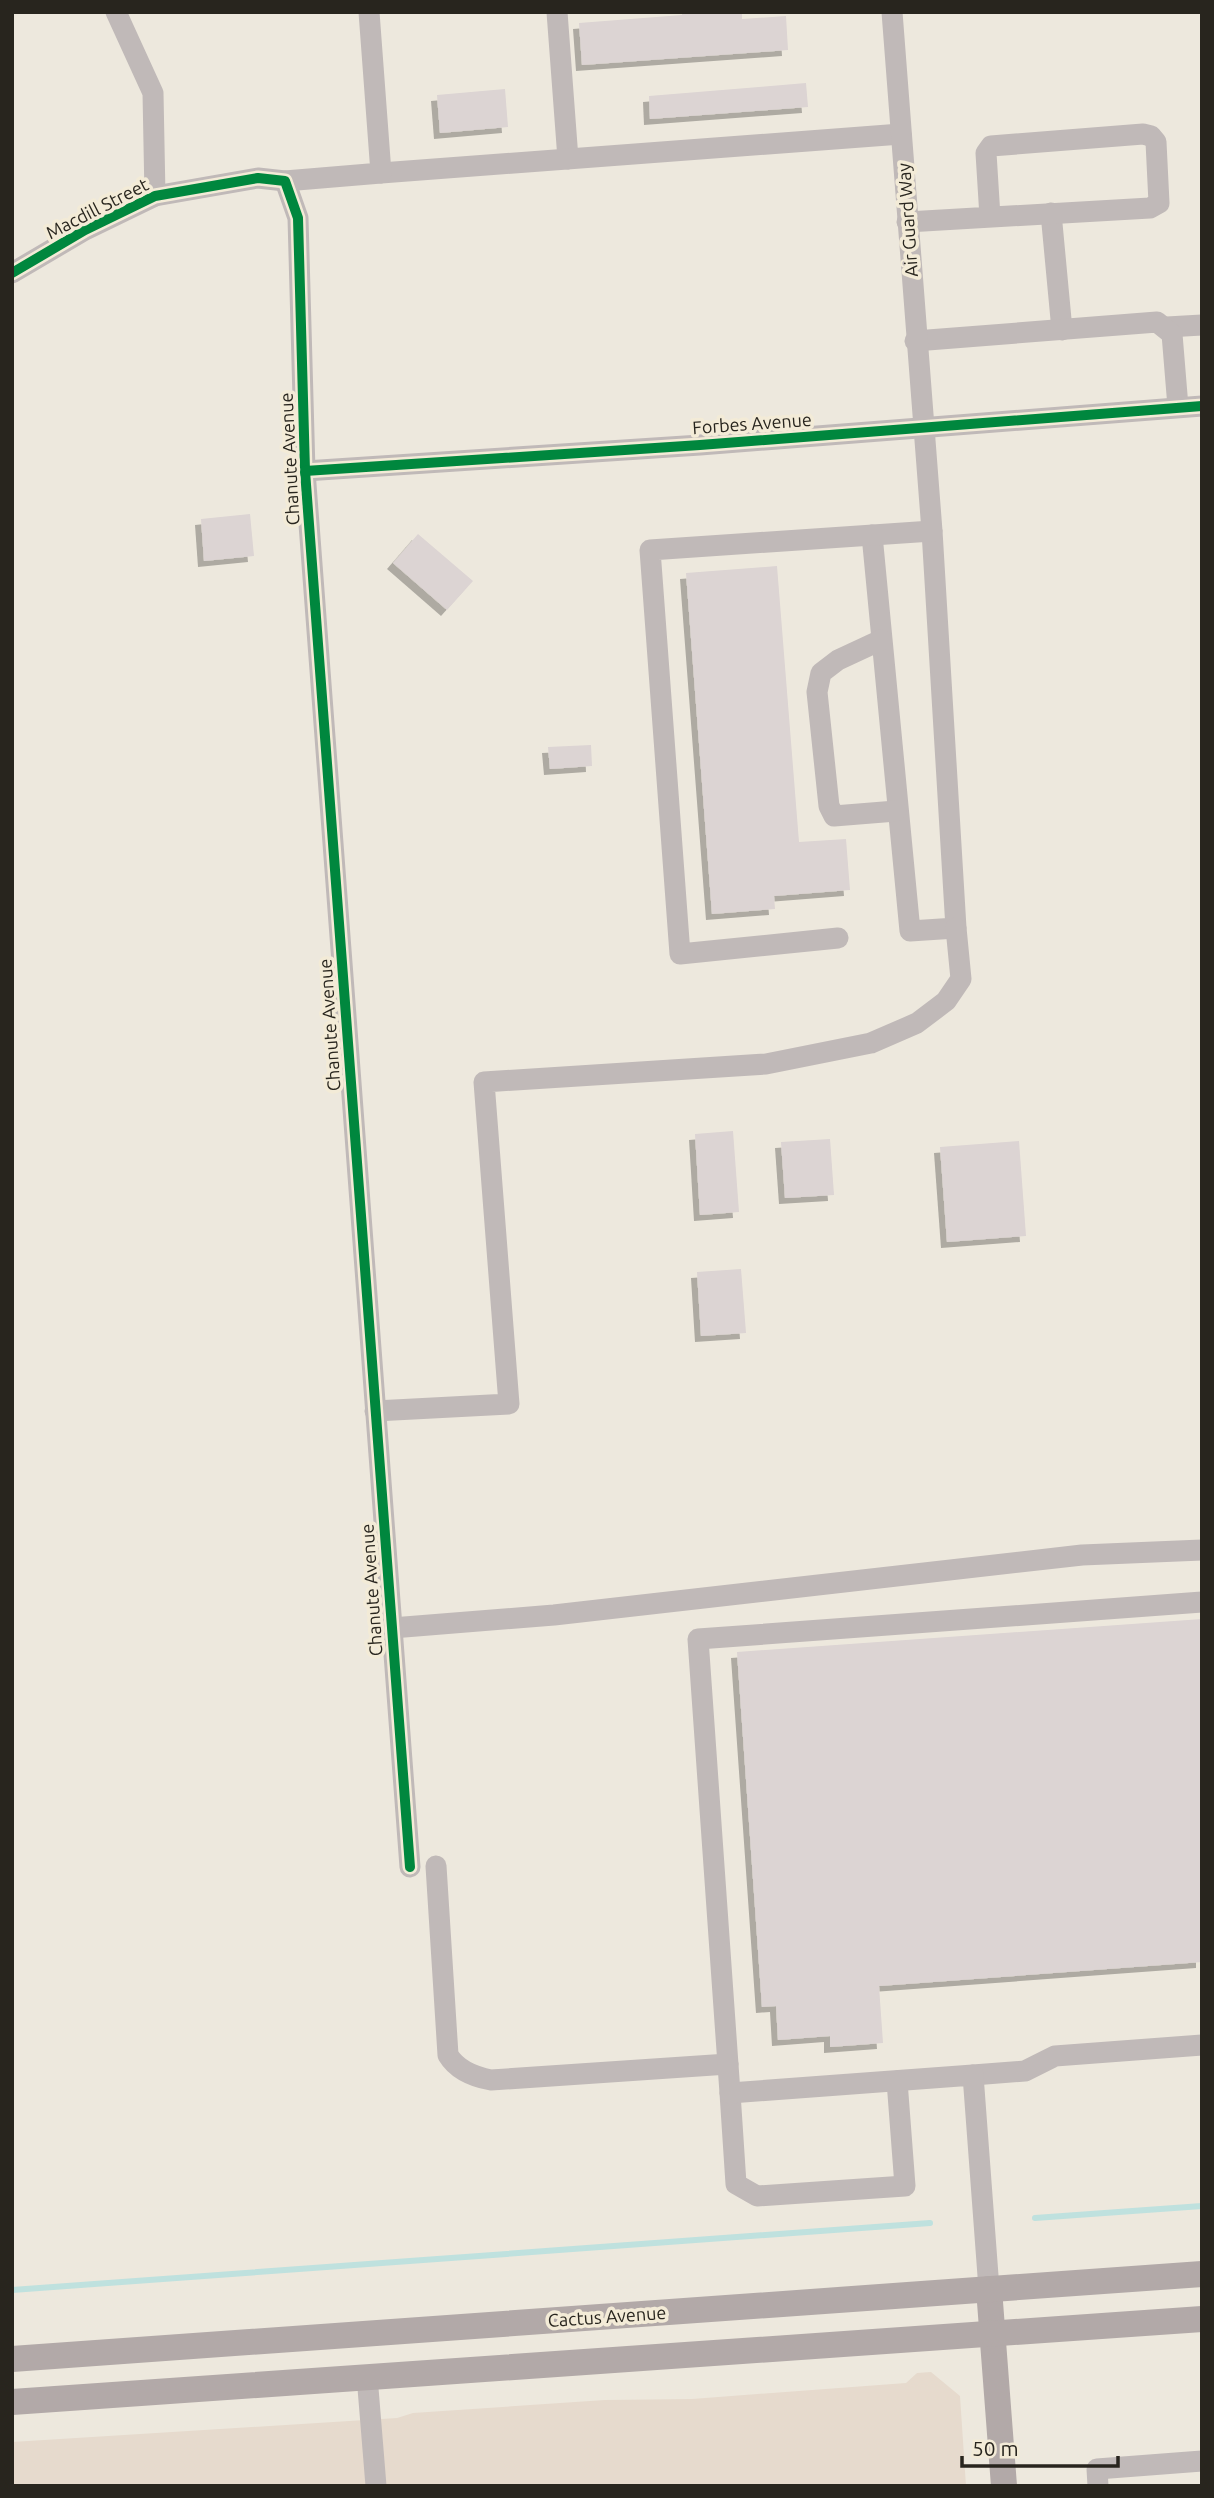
<svg xmlns="http://www.w3.org/2000/svg" width="1214" height="2498" viewBox="0 0 1214 2498" font-family="Ubuntu,sans-serif">
<style>
.industrial{fill:#e6dacd}
.lines{fill:none;stroke-linecap:round;stroke-linejoin:round}
.stream{stroke:#bfe1de;stroke-width:6}
.building{fill:#dcd4d3;filter:url(#shadow)}
.minor{stroke:#c0b9b8;stroke-width:21}
.major{stroke:#b2a9a8;stroke-width:26}
.cycleway-casing{stroke:#f3ebd7;stroke-width:15}
.cycleway{stroke:#00873e;stroke-width:10}
.labels{text-anchor:middle;dominant-baseline:central;stroke-width:7;stroke-linejoin:round;paint-order:stroke}
.street-label{font-size:18px;fill:#28251e;stroke:#f3ebd7}
</style>
<defs>
<filter id="shadow"><feDropShadow dx="-6" dy="6" stdDeviation="0" flood-color="#0004"/></filter>
</defs>
<rect width="100%" height="100%" fill="#ede8dd"/>
<path class="industrial" d="M931,2372l29,24 6,90h-954v-44l385,-24 16,-5 192,-13 87,-1 214,-16 11,-10z"/>
<g class="lines">
<g class="stream">
<path d="M1035,2218l167,-12"/>
<path d="M12,2290l918,-67"/>
</g>
</g>
<g class="building">
<path d="M682,12h60v7l44,-3 2,34 -206,15 -3,-42 103,-8z"/>
<path d="M806,83l2,24 -158,12 -1,-23z"/>
<path d="M505,89l3,38 -68,6 -3,-38z"/>
<path d="M250,514l4,42 -50,5 -3,-42z"/>
<path d="M418,534l55,47 -26,29 -54,-47z"/>
<path d="M777,566l22,276 47,-3 4,51 -76,6 1,13 -63,5 -26,-341z"/>
<path d="M591,745l1,21 -42,3 -2,-22z"/>
<path d="M733,1131l6,81 -39,3 -5,-81z"/>
<path d="M830,1139l4,56 -49,3 -4,-56z"/>
<path d="M1019,1141l7,95 -79,6 -7,-95z"/>
<path d="M741,1269l5,64 -45,3 -4,-64z"/>
<path d="M1202,1619v343l-323,24 4,57 -53,4v-11l-52,4 -2,-34 -14,1 -25,-355z"/>
</g>
<g class="lines">
<g class="minor">
<path d="M116,12l37,81 2,103"/>
<path d="M557,12l11,147"/>
<path d="M381,173l520,-39"/>
<path d="M285,181l13,37 7,253 105,1396"/>
<path d="M1051,213l11,117"/>
<path d="M907,222l243,-14 9,-5 -3,-61 -5,-6 -8,-2 -152,12 -5,7 4,64"/>
<path d="M12,273l73,-43 70,-34 103,-18 27,3 96,-8 -12,-161"/>
<path d="M1167,327l35,-2"/>
<path d="M915,341l242,-19 15,12 6,73"/>
<path d="M305,471l395,-26 502,-39"/>
<path d="M872,535l38,396 46,-3 -24,-397"/>
<path d="M881,640l-43,20 -17,13 -4,19 12,114 5,10 62,-5"/>
<path d="M838,938l-158,16 -30,-404 282,-19 -40,-519"/>
<path d="M375,1411l134,-7 -25,-322 282,-18 105,-21 46,-20 29,-22 15,-22 -5,-51"/>
<path d="M392,1628l162,-13 528,-60 120,-5"/>
<path d="M436,1866l12,189c9,15 27,22 43,25l237,-16"/>
<path d="M973,2075l52,-4 30,-15 147,-11"/>
<path d="M730,2093l6,91 21,12 148,-10 -8,-105"/>
<path d="M989,2289l-16,-214 -243,18 -32,-454 504,-37"/>
<path d="M367,2376l9,110"/>
<path d="M1098,2486l-1,-17 105,-8"/>
</g>
<g class="major">
<path d="M989,2289l15,197"/>
<path d="M12,2359l1190,-85"/>
<path d="M12,2402l1190,-83"/>
</g>
<g class="cycleway-casing">
<g id="cycleway">
<path d="M12,273l73,-43 70,-34 103,-18 27,3 13,37 7,253 105,1396"/>
<path d="M305,471l395,-26 502,-39"/>
</g>
</g>
<use href="#cycleway" class="cycleway"/>
</g>
<g class="labels">
<g class="street-label">
<text transform="translate(97 208) rotate(-27)">Macdill Street</text>
<text transform="translate(907 220) rotate(-94)">Air Guard Way</text>
<text transform="translate(752 423) rotate(-4)">Forbes Avenue</text>
<text transform="translate(289 459) rotate(-93)">Chanute Avenue</text>
<text transform="translate(329 1025) rotate(-94)">Chanute Avenue</text>
<text transform="translate(371 1590) rotate(-94)">Chanute Avenue</text>
<text transform="translate(607 2316) rotate(-4)">Cactus Avenue</text>
</g>
</g>
<rect width="1214" height="2498" fill="none" stroke="#28251e" stroke-width="28"/>
<path d="M962 2456v10h156v-10" fill="none" stroke="#28251e" stroke-width="3.5"/>
<text x="972" y="2456" font-size="21" fill="#28251e" stroke="#f3ebd7" stroke-width="5" paint-order="stroke">50 m</text>
</svg>
